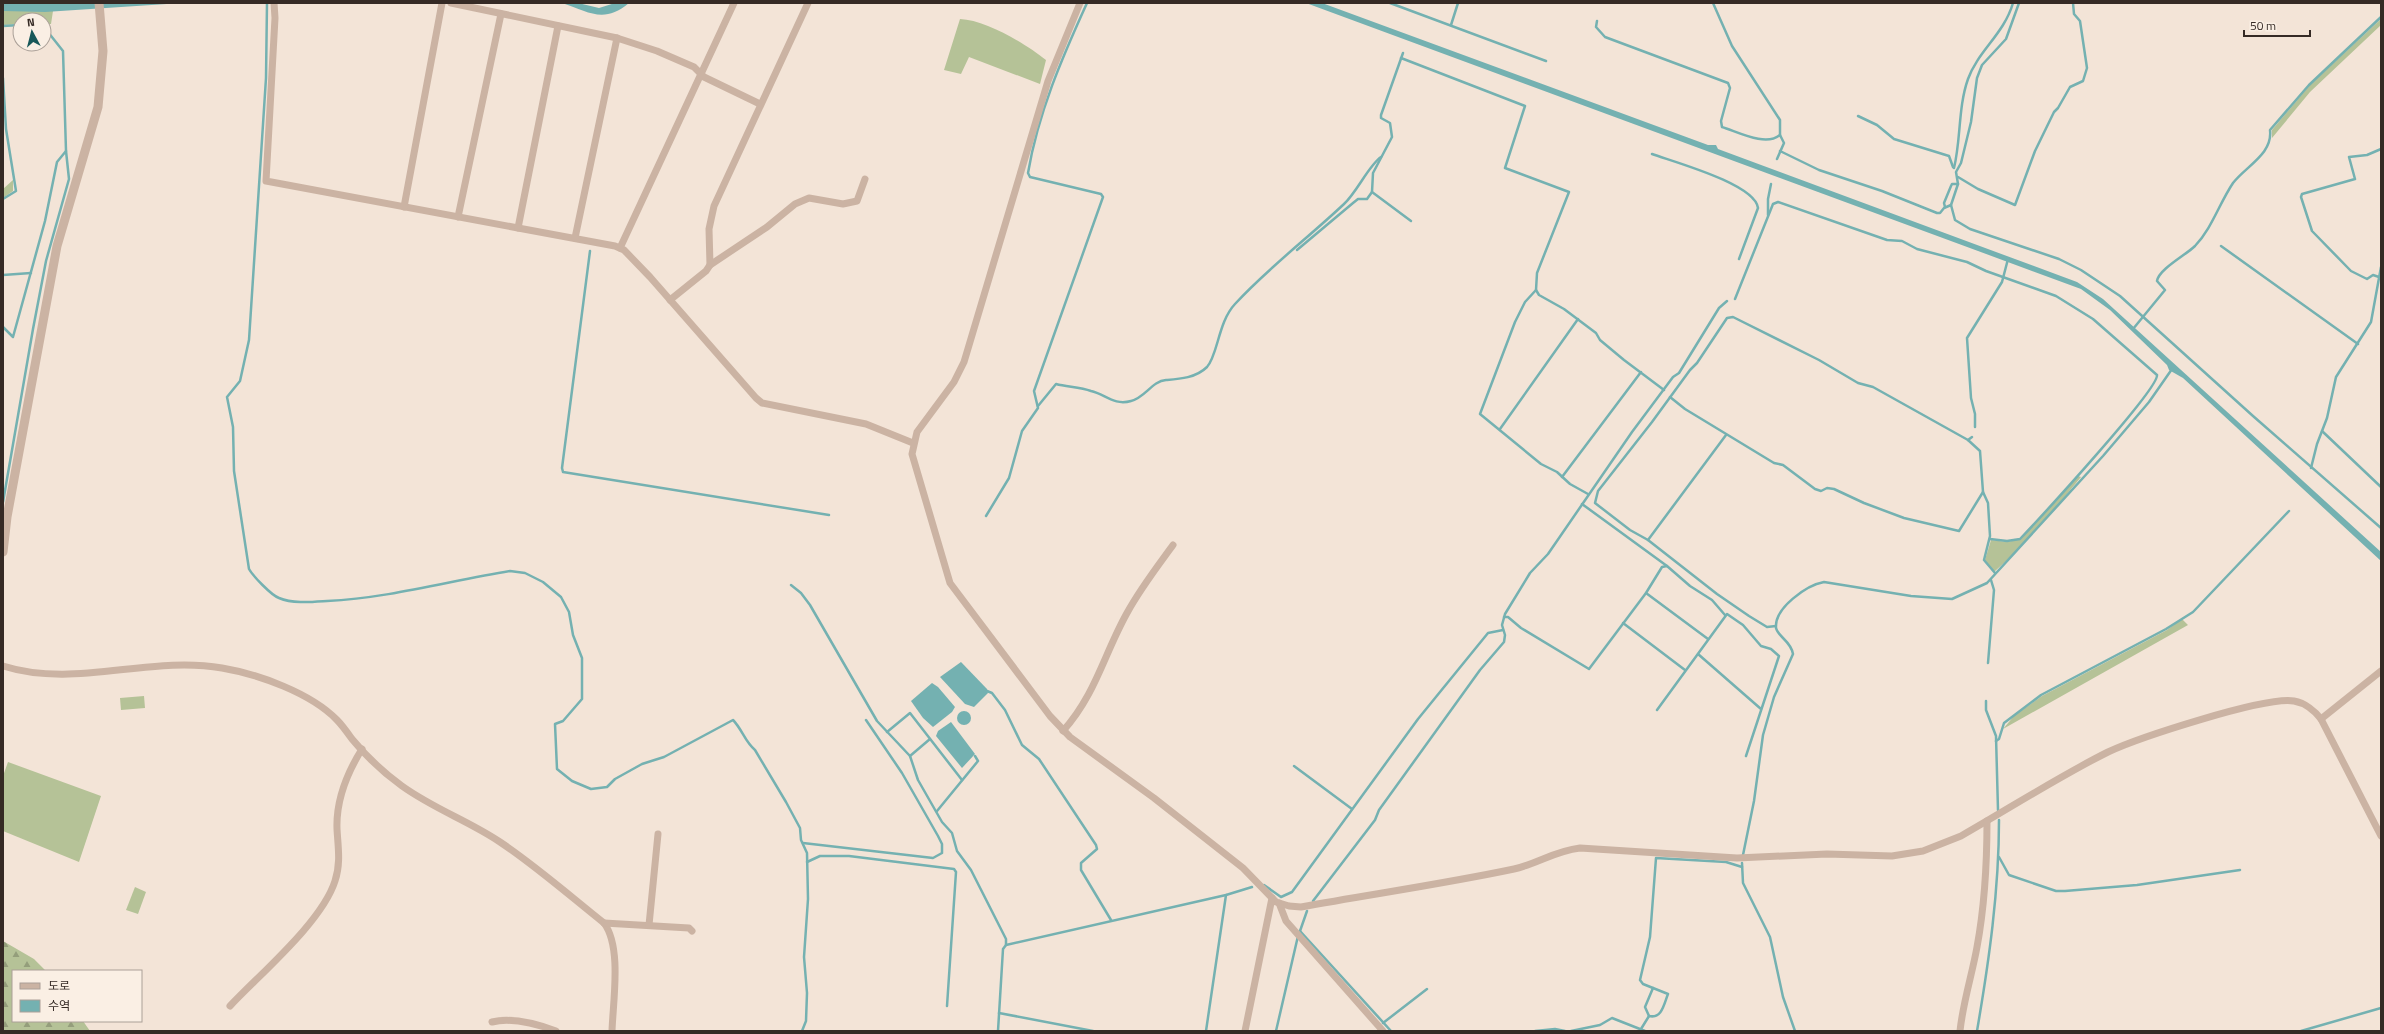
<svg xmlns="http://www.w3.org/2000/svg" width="2384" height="1034" viewBox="0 0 2384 1034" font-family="'Titillium Web','Noto Sans KR',sans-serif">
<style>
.grass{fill:#b5c297}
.forest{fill:url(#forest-firs)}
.water{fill:#74b1b1}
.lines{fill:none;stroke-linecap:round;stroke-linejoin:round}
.stream{stroke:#74b1b1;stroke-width:2.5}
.minor{stroke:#cbb3a3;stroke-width:7}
.tertiary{stroke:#cbb3a3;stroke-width:9}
</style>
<defs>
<pattern id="forest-firs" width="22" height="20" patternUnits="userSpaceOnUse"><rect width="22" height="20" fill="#b5c297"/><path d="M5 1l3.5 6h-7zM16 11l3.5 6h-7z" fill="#949e7b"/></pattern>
</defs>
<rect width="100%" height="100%" fill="#f3e4d7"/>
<g class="grass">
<path d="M14,10l39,1 -2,13h-7v-4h-24v4l-17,1v-14z"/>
<path d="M960,19c26,1 66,25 86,41l-6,24 -71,-27 -8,17 -17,-4z"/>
<path d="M2381,19v6l-71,67 -38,46v-8l38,-45z"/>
<path d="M13,180v11l-10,7v-9z"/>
<path d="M2078,476l3,1c-27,33 -55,66 -87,95l-9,-12 6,-20 16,2 14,-3z"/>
<path d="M2182,619l6,6 -185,104 11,-13 28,-20 125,-66z"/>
<path d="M144,696l1,12 -24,2 -1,-12z"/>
<path d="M8,762l93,34 -22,66 -76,-31v-55z"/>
<path d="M135,887l11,5 -8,22 -12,-4z"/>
</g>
<path class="forest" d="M3,941l31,18 12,12h-33v50h70l7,10h-87z"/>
<g class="water">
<path d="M3,3h179l-137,9 -42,-1z"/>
<path d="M562,3h16l21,5 16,-5h14c-25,21 -40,9 -67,0z"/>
<path d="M1306,3h16l386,142h8l2,4 359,133 26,17 278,253v9l-198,-183 -14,-8 -2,-5 -57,-55 -29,-21z"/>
<path d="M961,662l26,27 1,4 -14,14 -9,-3 -25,-27z"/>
<path d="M932,683l6,4 17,20 -3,5 -19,15 -10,-9 -12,-17z"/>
<circle cx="964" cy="718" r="7"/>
<path d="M951,722l24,32 -13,14 -26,-32 2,-5z"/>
</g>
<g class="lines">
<g class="stream">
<path d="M267,3l-1,75 -17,262 -9,41 -13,16 6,30 1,44 15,98c4,7 22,26 30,29 14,6 33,4 48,3 62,-3 122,-20 183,-30l15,2 18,9 18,15 8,15 4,23 9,23v41l-19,22 -8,3 2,45 15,12 19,8 16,-2 8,-8 27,-15 22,-7 69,-37c9,9 12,22 22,30l31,52 14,26 1,12 6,13 1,46 -4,58 3,36 -1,28 -4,10"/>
<path d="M1390,3l156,58"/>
<path d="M1713,3l19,43 48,74v15l4,8 -7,16"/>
<path d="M1597,21l-1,6 9,10 123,46 2,5 -9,33 1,6c16,5 44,20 58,8"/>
<path d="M1451,25l7,-22"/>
<path d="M3,26l17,-1"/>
<path d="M1403,53l-22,62v3l9,5 2,14 -19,36 -1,19 39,29"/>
<path d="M1401,58l124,48 -20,62 64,24 -32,81 -1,17 3,5 25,14 32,24 4,7 24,20 40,30"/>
<path d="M3,78l3,51 10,62 -13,8"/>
<path d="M1858,116l19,9 17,14 55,17 4,11"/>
<path d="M1780,151l39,19 63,21 55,22h3l4,-5 7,-3 4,15 15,9 89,30 22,11 39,26 133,120 128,112"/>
<path d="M1652,154c22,8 103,30 106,54l-19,51"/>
<path d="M1954,168c7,-28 4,-61 14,-89 10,-28 36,-45 45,-76"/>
<path d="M1958,177l20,12 37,16 20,-54 19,-39 4,-4 12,-21 13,-6 4,-13 -7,-47 -6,-7 -1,-11"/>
<path d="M1951,205l7,-21 -2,-12 5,-9 10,-41 6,-44 5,-13 24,-26 13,-36"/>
<path d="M1945,207l-1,-4 7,-17 1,-2h6"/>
<path d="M1768,215v-16l3,-15"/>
<path d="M2221,246l137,98"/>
<path d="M1297,250l56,-47 5,-4h9l5,-7"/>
<path d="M590,251l-28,217 1,4 266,43"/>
<path d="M3,275l28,-2"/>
<path d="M2379,277l-6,-2 -6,4 -16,-8 -39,-40 -11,-34 1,-3 53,-15 -6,-22 18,-2 14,-6"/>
<path d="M1536,290l-11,12 -10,20 -35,92 61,50 16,8 13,12 18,10"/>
<path d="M1735,299l38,-95 5,-2 109,38 15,1 15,8 50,13 19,9 70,25 37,23 64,56c2,14 -119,145 -137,164l-13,2 -17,-2"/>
<path d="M3,327l10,10 32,-116 12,-59 9,-11 -3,-100 -19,-24"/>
<path d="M2133,329l32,-39 -8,-9c2,-12 29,-26 38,-35 17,-18 24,-42 38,-63 13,-17 40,-29 37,-53l39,-45 72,-68"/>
<path d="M1670,397l15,12 89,54 9,2 32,24 6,2 6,-3 7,1 30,14 40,15 55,13 24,-39"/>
<path d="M1038,406l18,-22c11,3 24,3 35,7 14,3 23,15 40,10 14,-3 21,-20 35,-21 13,-1 30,-2 41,-13 11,-12 11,-45 28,-63 33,-36 73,-66 109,-100 13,-12 25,-39 37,-47"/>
<path d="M1975,427v-13l-4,-16 -4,-60 35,-56 6,-23"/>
<path d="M1500,429l78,-110"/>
<path d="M2322,431l59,56"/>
<path d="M1726,435l-78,105 -18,-10 -35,-27 3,-12 54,-69 38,-52 7,-7 30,-45 6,-1 86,43 39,23 15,4 95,53 12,11 3,41 5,11 2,33 -6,24 11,13"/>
<path d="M1968,440l4,-3"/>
<path d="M2311,468l6,-24 10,-26 9,-41 35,-55 10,-55"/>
<path d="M1562,477l79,-105"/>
<path d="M3,502l30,-173 13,-68 23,-82 -3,-28"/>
<path d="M1582,504l85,62 23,20 22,14 13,15"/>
<path d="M986,516l23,-38 13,-47 16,-23 -4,-17 69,-194 -2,-3 -71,-17 -2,-4c10,-60 34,-115 59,-170"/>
<path d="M1648,540l69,54 32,22 18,11 9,-1"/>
<path d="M791,585l10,8 9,12 67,116 33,35 8,24 24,42 10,11 5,18 14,19 35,69v6l-3,4 -5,82"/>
<path d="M1646,593l62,46"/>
<path d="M1504,617h4l13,11 68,41 57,-76 16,-26 5,-1"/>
<path d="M1623,623l62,47"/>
<path d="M1698,654l63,55"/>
<path d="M1988,663l6,-73 -3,-10"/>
<path d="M987,691l5,2 13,17 17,35 17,14 57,86 1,4 -16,14v7l30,50"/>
<path d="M1986,701v9l10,26 2,74"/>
<path d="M1657,710l70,-96 16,11 18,21 10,3 8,7 -33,100"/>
<path d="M887,732l23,-19 52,67"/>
<path d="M1996,741l3,-2 5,-16 37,-28 125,-66 27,-17 96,-101"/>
<path d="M910,756l20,-17"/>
<path d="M1294,766l58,43"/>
<path d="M937,811l41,-50 -3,-5"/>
<path d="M803,843l130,15 9,-5v-9l-4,-8 -36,-63 -36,-53"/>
<path d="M1743,855l11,-54 9,-66 11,-38 19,-43c-2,-13 -15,-17 -17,-26 -2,-20 31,-43 48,-46l87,14 41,3 35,-16 116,-127 46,-54 23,-33"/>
<path d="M1999,857l10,18 47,16h9l72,-6 103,-15"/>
<path d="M807,862l13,-6h29l105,13 2,3 -9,134"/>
<path d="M1742,863l1,20 27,54 13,60 12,34"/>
<path d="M1264,885l17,12 11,-5 126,-173 70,-86 15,-3"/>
<path d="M1313,901l62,-81 4,-10 101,-140 24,-28 1,-7 -3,-10 3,-11 25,-41 18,-19 84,-122 41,-55 6,-4 40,-65 8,-7"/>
<path d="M1300,931l91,100"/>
<path d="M1300,931l7,-20"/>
<path d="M1006,945l220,-50 26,-8"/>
<path d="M999,1013l94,18"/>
<path d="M1649,1016l-4,-9 8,-19"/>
<path d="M1383,1023l44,-34"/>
<path d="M1641,1029l8,-13c13,3 15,-12 19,-22l-25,-10 -3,-4 10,-43 6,-79 70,4 16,5"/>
<path d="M1206,1031l20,-136"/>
<path d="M1276,1031l22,-95"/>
<path d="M1535,1031l20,-2 10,2"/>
<path d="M1571,1031l29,-6 12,-7 33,13"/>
<path d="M1977,1031c12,-70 22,-140 22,-211"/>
<path d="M2301,1031l80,-23"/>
</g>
<g class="minor">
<path d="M274,3l1,15 -9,163 349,65 9,4 26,27 106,121 6,5 104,21 47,19"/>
<path d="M451,3l166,35 40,13 37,16 10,10 56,27"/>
<path d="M1080,3l-32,78 -84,281 -10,20 -37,50 -5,22 38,129 100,133 20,21 84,61 89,70 33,34 13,4 12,1c71,-13 142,-23 213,-38 23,-5 40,-18 66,-21l157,10 90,-4 65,2 31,-5 38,-15c49,-28 97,-59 147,-84 30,-14 157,-56 186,-51 11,2 21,10 27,18l60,117"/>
<path d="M404,207l38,-204"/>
<path d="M458,217l43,-203"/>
<path d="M518,228l40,-202"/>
<path d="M575,238l42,-200"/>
<path d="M620,248l114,-245"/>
<path d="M710,265l57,-38 28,-23 14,-6 34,6 14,-3 8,-22"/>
<path d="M670,300l36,-29 4,-6 -1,-36 5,-23 94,-203"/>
<path d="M3,666c73,23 146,-11 219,2 36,6 89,25 115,52 5,5 10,12 15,19 14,17 32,34 50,47 32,23 67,35 98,56 36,24 70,54 104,81 18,24 9,78 8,108"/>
<path d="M2321,719l60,-48"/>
<path d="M1063,731c33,-37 41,-77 64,-118 13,-24 30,-46 46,-68"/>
<path d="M1279,903l7,18 97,110"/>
<path d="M604,923l85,5 3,3"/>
<path d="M649,925l9,-91"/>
<path d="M230,1006c30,-32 92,-84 105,-125 6,-18 3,-34 2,-52 -1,-28 10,-56 25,-80"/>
<path d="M492,1022c20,-5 45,2 64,9"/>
<path d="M1245,1031l27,-133"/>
<path d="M1960,1031c3,-29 12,-56 17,-84 8,-43 10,-83 10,-126"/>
</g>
<path class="tertiary" d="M3,552l4,-35 50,-271 41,-139 5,-56 -4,-48"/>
</g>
<rect width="2384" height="1034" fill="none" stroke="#352a25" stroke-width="8"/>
<rect x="12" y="970" width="130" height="52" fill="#faefe4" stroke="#aba098"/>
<rect x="20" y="983" width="20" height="6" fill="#cbb3a3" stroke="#aba098"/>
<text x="48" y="990" font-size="12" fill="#352a25">도로</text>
<rect x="20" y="1000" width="20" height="12" fill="#74b1b1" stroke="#aba098"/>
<text x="48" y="1010" font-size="12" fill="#352a25">수역</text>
<g transform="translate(32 32) rotate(353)"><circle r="19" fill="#faefe4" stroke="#aba098"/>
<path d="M0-3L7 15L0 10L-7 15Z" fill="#185859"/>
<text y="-6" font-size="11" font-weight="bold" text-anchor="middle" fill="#352a25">N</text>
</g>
<path d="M2244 30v6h66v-6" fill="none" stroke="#352a25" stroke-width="2"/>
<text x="2250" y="30" font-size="12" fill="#352a25" stroke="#faefe4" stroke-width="3" paint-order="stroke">50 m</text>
</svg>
